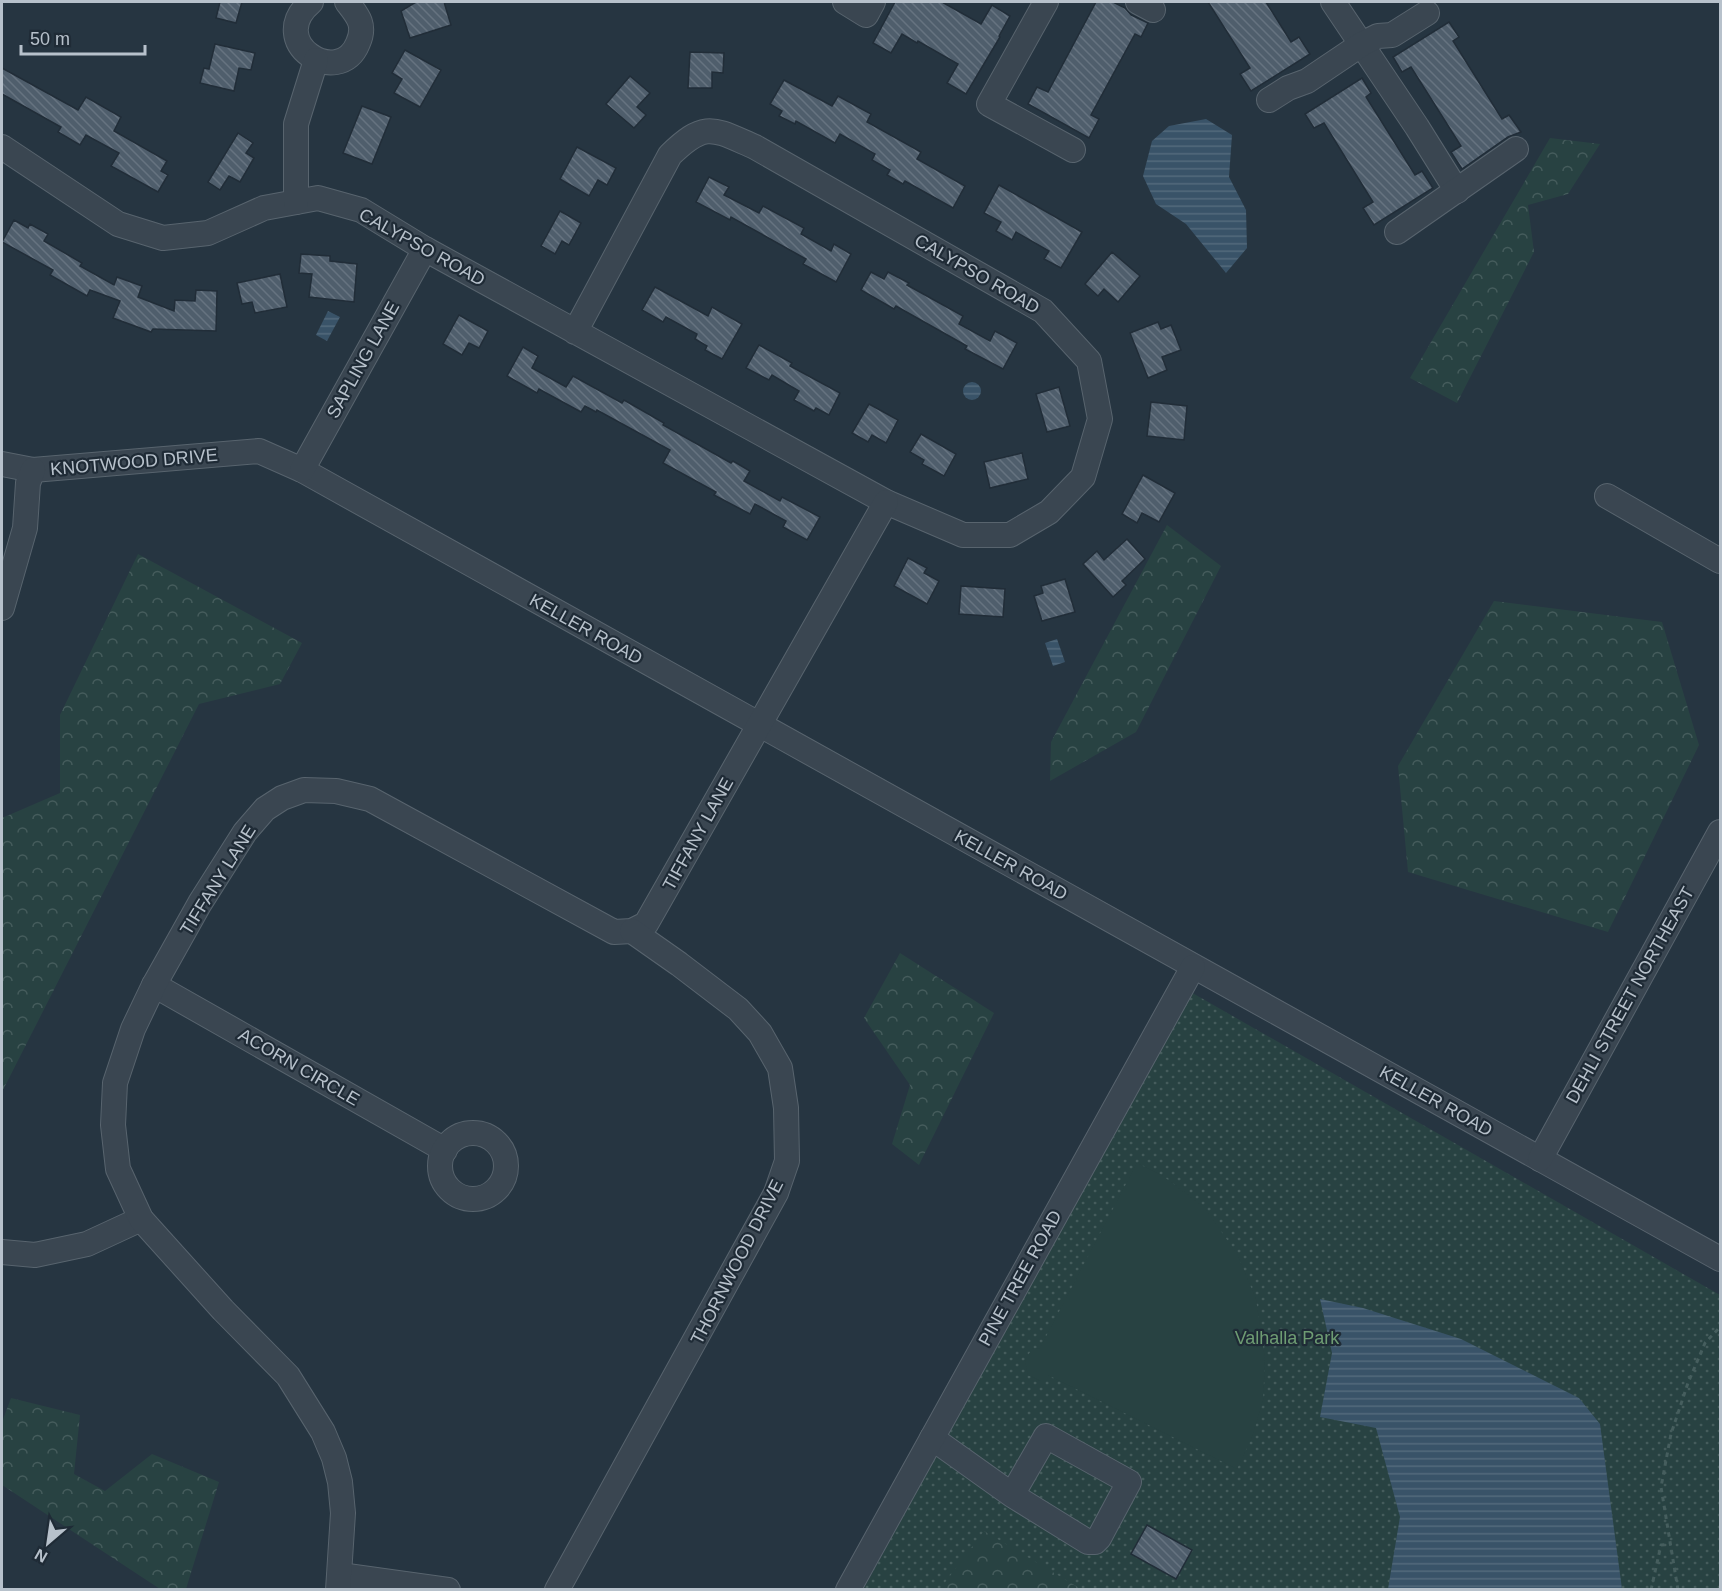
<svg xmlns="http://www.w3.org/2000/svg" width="1722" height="1591" viewBox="0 0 1722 1591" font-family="Helvetica,sans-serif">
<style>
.green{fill:url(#green-dots)}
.forest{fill:url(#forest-crowns)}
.pitch{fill:#284242}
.water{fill:url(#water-rules)}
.building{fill:url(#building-back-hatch);stroke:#212d38;stroke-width:1.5}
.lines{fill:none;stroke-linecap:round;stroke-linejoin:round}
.minor-casing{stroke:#58646e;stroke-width:26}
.path{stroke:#465e5e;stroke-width:3;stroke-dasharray:4.5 4.5;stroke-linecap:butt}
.minor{stroke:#3a4651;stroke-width:24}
.labels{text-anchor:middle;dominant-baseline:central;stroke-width:4.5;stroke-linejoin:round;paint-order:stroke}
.street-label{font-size:18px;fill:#b7c1cb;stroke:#1f2b36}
.park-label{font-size:18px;fill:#6e9c73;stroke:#1f2b36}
</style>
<defs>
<pattern id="green-dots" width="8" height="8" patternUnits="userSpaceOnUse" patternTransform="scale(1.5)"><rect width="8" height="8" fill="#284242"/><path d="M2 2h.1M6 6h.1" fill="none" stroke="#455c5c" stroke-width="1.8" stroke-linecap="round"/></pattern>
<pattern id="forest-crowns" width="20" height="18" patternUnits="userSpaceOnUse" patternTransform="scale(1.5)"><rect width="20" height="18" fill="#284242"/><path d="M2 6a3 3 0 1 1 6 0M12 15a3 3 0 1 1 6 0" fill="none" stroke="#455c5c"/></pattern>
<pattern id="water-rules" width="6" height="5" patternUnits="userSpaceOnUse" patternTransform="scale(1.5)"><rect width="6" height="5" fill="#395368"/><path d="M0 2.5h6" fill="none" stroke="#536a7c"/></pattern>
<pattern id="building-back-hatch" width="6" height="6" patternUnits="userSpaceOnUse" patternTransform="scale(1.5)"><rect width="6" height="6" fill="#4f5e6c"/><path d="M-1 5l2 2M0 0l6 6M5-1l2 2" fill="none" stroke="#667380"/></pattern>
</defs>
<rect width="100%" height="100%" fill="#263541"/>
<path class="green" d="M1189,991l531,304v294l-857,1z"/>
<g class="forest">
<path d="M1550,138l50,6 -32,50 -40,11 6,47 -77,151 -47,-25z"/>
<path d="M1167,525l54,41 -85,166 -86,49 1,-39z"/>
<path d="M138,554l164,89 -22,41 -81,20 -197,388v-274l58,-25v-78z"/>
<path d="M1494,601l168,21 37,123 -91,187 -200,-60 -10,-106z"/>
<path d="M900,953l94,60 -75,152 -27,-21 18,-59 -46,-67z"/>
<path d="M11,1398l69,17 -6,59 31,17 47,-37 67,28 -33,107h-26l-158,-104v-63z"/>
<path d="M984,1531l97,58h-141z"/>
</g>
<path class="pitch" d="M1137,1163l26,13 41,31 33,47 19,45 9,60 -2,41 -11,37 -15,32 -189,-94 -7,6 -13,-6 -3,-15 7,-11 8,-1z"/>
<g class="water">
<path d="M1206,119l26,16 -3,42 17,33 1,38 -21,25 -40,-49 -30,-20 -13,-28 9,-35 17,-15z"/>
<path d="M328,311l12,6 -13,24 -11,-6z"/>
<circle cx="972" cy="391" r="9"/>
<path d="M1057,639l8,23 -12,4 -8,-23z"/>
<path d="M1320,1299l43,9 98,31 118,59 21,26 22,165h-234l12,-72 -24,-89 -56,-11 12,-64z"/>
</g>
<g class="building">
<path d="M220,2h22l-6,21 -20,-5z"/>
<path d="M416,2h28l7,23 -41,13 -9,-27z"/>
<path d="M895,2h47l39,22 11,-19 18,11 -11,20 1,1 -34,57 -19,-11 11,-19 -40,-23 -1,2 -15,-9 -11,19 -18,-10z"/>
<path d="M1096,2h17l12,6 6,7 17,8 -7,14 -6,-3 -44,81 8,4 -10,19 -61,-34 9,-17 11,5z"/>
<path d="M1208,2h58l25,40 8,-5 11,17 -59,37 -11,-17 10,-6z"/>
<path d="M1449,22l10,15 -6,4 49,78 7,-4 12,17 -13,5 -46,32 -11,-17 10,-6 -50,-79 -9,5 -9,-15z"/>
<path d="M215,44l40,9 -4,17 -12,-2 -5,23 -34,-8 4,-15 5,1z"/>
<path d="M405,50l36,20 -21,37 -26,-14 8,-14 -10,-6z"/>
<path d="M690,52l34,1 -1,20 -11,-1v16h-24z"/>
<path d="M2,68l76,42 8,-13 35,20 -7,14 53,30 -6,10 7,4 -10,17 -47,-26 8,-13 -33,-18 -6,10 -22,-13 3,-5 -59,-33z"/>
<path d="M630,76l20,17 -13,14 9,8 -12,13 -28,-24z"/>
<path d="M1362,78l9,15 -5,4 49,78 7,-4 11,17 -59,37 -11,-17 10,-6 -49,-79 -10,5 -9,-14z"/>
<path d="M784,80l48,26 6,-10 33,18 -4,8 54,30 -4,7 48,27 -12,22 -48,-27 -2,3 -16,-9 3,-5 -18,-10 3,-6 -35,-20 -5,9 -39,-22 -1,3 -16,-8 3,-5 -12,-7z"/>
<path d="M362,106l29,11 -19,47 -29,-11z"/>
<path d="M238,133l15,10 -7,10 8,5 -14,24 -11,-6 -9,14 -12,-8z"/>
<path d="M577,147l39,21 -9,17 -9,-5 -9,16 -29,-17z"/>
<path d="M709,177l20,10 -5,8 35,18 4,-7 41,22 -3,6 30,17 3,-7 17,10 -15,28 -33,-18 3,-5 -75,-42 -1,3 -34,-18z"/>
<path d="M999,185l83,47 -21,36 -17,-9 5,-8 -33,-19 -4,8 -16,-9 5,-9 -17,-9z"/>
<path d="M560,211l21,12 -12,22 -7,-4 -7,13 -14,-8z"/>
<path d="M14,220l14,8 2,-4 18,10 -4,7 38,22 -2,3 34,19 3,-8 25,9 -4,11 36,14 1,-11 20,1 1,-11 21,1 -1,40 -63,-2 -2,3 -38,-14 7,-17 -30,-11 -3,6 -37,-21 3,-5 -51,-28z"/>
<path d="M1112,252l28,24 -22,26 -14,-13 -6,7 -13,-12z"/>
<path d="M301,254l29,2v5l27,3 -3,38 -45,-5 3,-23 -13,-1z"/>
<path d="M871,272l13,7 4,-7 21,11 -2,2 56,31 -4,8 31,17 5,-10 22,12 -14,26 -38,-20 2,-3 -71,-40 -2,3 -33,-19z"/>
<path d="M280,274l7,33 -32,6 -3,-11 -10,2 -5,-21z"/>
<path d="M655,287l53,29 4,-9 30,17 -20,35 -17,-9 2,-4 -12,-7 2,-5 -31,-17 -3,5 -21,-12z"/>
<path d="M459,315l29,16 -9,17 -10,-5 -7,12 -19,-11z"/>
<path d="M1158,322l3,7 10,-4 10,25 -19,7 5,13 -19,8 -18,-45z"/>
<path d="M759,345l33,18 -2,3 50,27 -11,22 -13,-7 -2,3 -20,-11 5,-9 -27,-16 -3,5 -23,-12z"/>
<path d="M523,347l15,9 -6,12 34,19 7,-11 49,27 2,-3 40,23 -1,2 68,38 2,-2 17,10 -6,10 36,20 2,-4 38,20 -13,23 -24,-13 3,-6 -31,-17 -5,10 -36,-19 2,-3 -53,-29 7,-13 -73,-40 -1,2 -11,-6 -4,6 -42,-23 -2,4 -30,-17z"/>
<path d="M1059,387l11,39 -23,6 -11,-38z"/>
<path d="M1151,402l36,4 -3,34 -37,-4z"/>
<path d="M869,404l29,16 -12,23 -14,-8 -4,7 -16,-9z"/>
<path d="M921,434l35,20 -12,22 -22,-12 2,-4 -14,-8z"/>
<path d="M1022,453l6,26 -38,9 -6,-26z"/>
<path d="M1143,475l32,18 -16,29 -17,-9 -5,10 -15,-9z"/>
<path d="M1127,539l18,20 -23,22 4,4 -13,12 -30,-33 14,-13 7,9z"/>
<path d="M908,558l19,10 -3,5 15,8 -12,23 -33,-18z"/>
<path d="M1065,579l10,33 -33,9 -8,-25 9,-3 -2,-7z"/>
<path d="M961,586l44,3 -2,28 -44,-3z"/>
<path d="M1147,1525l45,25 -16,29 -45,-25z"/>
</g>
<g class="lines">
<g class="minor-casing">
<g id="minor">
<path d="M311,2c-47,40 28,88 47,41 8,-18 0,-27 -11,-41"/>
<path d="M845,2l21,13 7,-13"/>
<path d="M1046,2l-57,102 84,46"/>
<path d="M1138,2l15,8"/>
<path d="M1333,2l84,125 40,64"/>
<path d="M1269,100l19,-12 19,-7 55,-37 16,-8 14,-1 35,-22"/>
<path d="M2,147l116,77 45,14 45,-5 56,-25 54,-10 43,12 64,39 461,253 77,33h47l39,-23 34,-35 17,-58 -11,-58 -46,-50 -288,-164c-42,-18 -49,-27 -85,8l-95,177"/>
<path d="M296,202v-78l20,-64"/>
<path d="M1397,232l119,-83"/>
<path d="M2,464l31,6 226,-19 43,19 1418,789"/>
<path d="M302,470l123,-221"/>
<path d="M1607,496l113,65"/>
<path d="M2,608l23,-80 3,-45 5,-13"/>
<path d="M154,985l291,165"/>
<circle cx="473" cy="1166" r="33"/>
<path d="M1540,1159l180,-327"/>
<path d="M2,1252l33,3 52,-11 54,-25"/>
<path d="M932,1438l80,57 76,47h7l4,-4 30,-56 -83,-46 -34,59"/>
<path d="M340,1575l108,15"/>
<path d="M338,1590l5,-77 -3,-31 -6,-24 -11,-26 -35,-56 -65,-66 -82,-91 -23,-50 -5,-44 2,-42 18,-54 21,-44 46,-82 45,-71 20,-23 17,-11 22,-8 32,1 34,8 244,133 18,-1 14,-7 240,-422"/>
<path d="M557,1590l219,-397 11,-32 -1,-53 -6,-40 -20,-35 -22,-24 -59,-45 -47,-33"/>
<path d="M848,1590l345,-623"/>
</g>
</g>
<g class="path">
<path d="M1651,1590l10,-45 10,-1"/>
<path d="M1678,1590l-17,-103 10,-53 17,-51 17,-40 15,-16"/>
</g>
<use href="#minor" class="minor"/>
</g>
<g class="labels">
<g class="street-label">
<text transform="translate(422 247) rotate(29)">CALYPSO ROAD</text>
<text transform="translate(977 274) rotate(30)">CALYPSO ROAD</text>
<text transform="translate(363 360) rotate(-61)">SAPLING LANE</text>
<text transform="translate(134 462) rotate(-5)">KNOTWOOD DRIVE</text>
<text transform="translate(586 629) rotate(29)">KELLER ROAD</text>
<text transform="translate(698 834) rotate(-61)">TIFFANY LANE</text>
<text transform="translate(1011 865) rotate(29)">KELLER ROAD</text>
<text transform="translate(218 880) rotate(-58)">TIFFANY LANE</text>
<text transform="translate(1630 995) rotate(-61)">DEHLI STREET NORTHEAST</text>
<text transform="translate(299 1067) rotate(30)">ACORN CIRCLE</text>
<text transform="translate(1436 1101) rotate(29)">KELLER ROAD</text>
<text transform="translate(737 1262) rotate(-63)">THORNWOOD DRIVE</text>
<text transform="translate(1020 1278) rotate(-61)">PINE TREE ROAD</text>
</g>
<g class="park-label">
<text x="1287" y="1338">Valhalla Park</text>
</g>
</g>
<rect width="1722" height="1591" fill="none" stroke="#b7c1cb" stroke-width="6"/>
<g transform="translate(48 1543) rotate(209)" stroke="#1f2b36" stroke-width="4.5" paint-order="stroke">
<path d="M0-4.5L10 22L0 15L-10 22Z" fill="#b7c1cb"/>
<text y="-9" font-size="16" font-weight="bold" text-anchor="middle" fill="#b7c1cb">N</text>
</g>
<path d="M21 45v9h124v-9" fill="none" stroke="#b7c1cb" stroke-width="3"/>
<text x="30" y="45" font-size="18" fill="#b7c1cb" stroke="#1f2b36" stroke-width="4.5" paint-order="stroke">50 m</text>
</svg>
